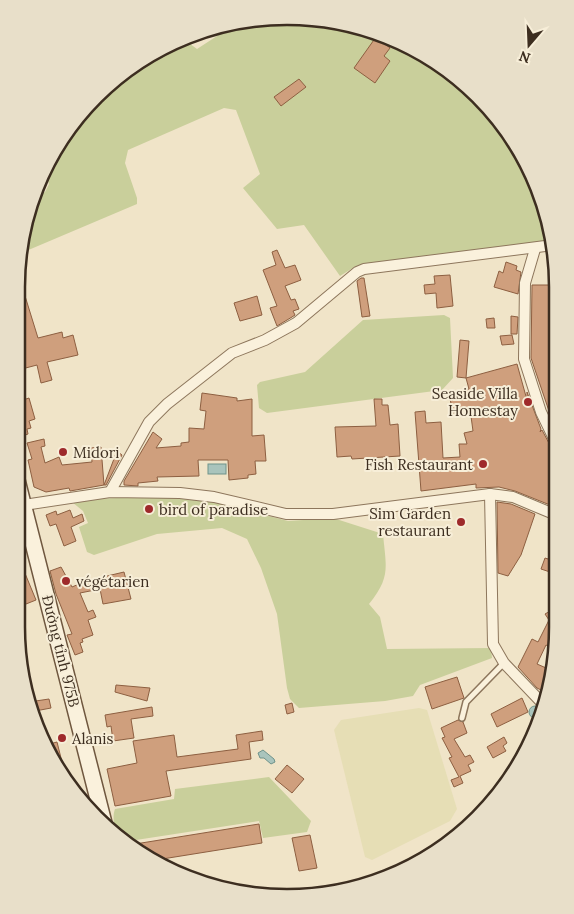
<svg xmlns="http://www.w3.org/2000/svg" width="574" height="914" viewBox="0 0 574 914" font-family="Lora,serif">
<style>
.farmland{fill:#e6deb5}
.green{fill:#c9cf9b}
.water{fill:#a9c4bc;stroke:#6f938a}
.building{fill:#cf9f7d;stroke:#8d5f41}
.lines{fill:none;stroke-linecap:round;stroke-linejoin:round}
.lane-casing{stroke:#8d765c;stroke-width:8}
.street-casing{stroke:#8d765c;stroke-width:12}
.secondary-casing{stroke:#6f573f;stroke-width:18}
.lane{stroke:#faf1dc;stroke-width:5}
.street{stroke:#faf1dc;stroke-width:10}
.secondary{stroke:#faf1dc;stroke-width:15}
.poi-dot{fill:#9e2a2b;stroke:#f7eed8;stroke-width:2}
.labels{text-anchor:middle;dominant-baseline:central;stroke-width:4;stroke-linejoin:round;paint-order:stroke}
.poi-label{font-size:15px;fill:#3d2e20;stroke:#f7eed8;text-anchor:start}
.street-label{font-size:15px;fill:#3d2e20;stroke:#f7eed8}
.rim{fill:none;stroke:#3d2e20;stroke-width:2.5}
</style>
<rect width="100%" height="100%" fill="#f0e4c8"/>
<path class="farmland" d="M419,708l8,2 30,99 -7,12 -78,39 -7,-3 -31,-127 7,-10z"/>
<g class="green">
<path d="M252,19l105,7 95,46 70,80 26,65 4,24 -196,25 -16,10 -36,-51 -27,4 -34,-41 17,-14 -24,-64 -12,-2 -96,42 -3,13 12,35v6l-118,50 14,-57 12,-5 4,-8 -5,-12 28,-50 80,-70 34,-11 11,8 37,-24z"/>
<path d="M444,315l6,3 3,60 -11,12 -175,23 -8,-5 -2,-23 3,-3 45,-10 58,-52z"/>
<path d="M144,497h39l32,5 73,19 45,-3 50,16c3,33 8,43 -14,70l11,13 7,32 104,-1 1,10 -72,27 -7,11 -28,5 -86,7 -9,-9 -3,-11 -10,-74 -16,-46 -14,-29 -25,-11 -65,6 -63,21 -7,-3 -8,-25 9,-4 -5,-12 -11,-9 17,-3z"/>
<path d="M269,777l42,44 -4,11 -44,6 -4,-17 -136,21c-7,-7 -12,-23 -8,-33l59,-10 1,-10z"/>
</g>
<g class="water">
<rect x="208" y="464" width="18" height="10"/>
<circle cx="535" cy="712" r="6"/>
<path d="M263,750l11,9 1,3 -4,2 -7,-6h-4l-2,-5z"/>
</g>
<g class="building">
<path d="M376,37l14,11 -6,8 6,5 -15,22 -21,-15z"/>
<path d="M299,79l7,8 -25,19 -7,-9z"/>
<path d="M277,250l8,18 10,-3 6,15 -16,6 6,14 4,-1 4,10 -6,2 2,4 -3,2 -15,9 -7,-18 7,-2 -14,-36 13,-5 -4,-13z"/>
<path d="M506,262l11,4 -1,4 5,2 -3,22 -24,-7 5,-16 4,2z"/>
<path d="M450,275l3,31 -16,2 -1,-15 -11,1 -1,-9 11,-1 -1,-8z"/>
<path d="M361,278h3l6,38 -8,1 -5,-36z"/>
<path d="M21,283l17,55 24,-6 1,6 10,-3 5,20 -31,7 5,18 -11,3 -4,-18 -19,5v-86z"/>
<path d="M532,285h25v77h-4l4,15v26l-7,11 -19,-56z"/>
<path d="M257,296l5,19 -22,6 -6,-18z"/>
<path d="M511,316l7,1 -1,17h-6z"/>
<path d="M494,318l1,10h-8l-1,-9z"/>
<path d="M512,335l2,9 -12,1 -2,-9z"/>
<path d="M460,340l9,1 -3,37 51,-14 10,36v-8l14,37 -1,3 2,-2 9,17 2,15h3v40l-4,-2 -2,5 -35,-14 -16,-4 -23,1v-4l-55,7 -6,-79 10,-1 1,12 15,-1 2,36 17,-1 -1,-13h8l-3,-11 9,-2 -3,-22 -17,4 -4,-19 20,-5 -3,-11 -9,-1z"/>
<path d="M18,387h2l3,13 6,-2 6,21 -6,2 2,7 -4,1 1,5 -8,3 -3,-9z"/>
<path d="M202,393l35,5v3l15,-2v37l12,-1 2,26h-11l1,13 -8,1v3l-19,2 -1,-20h-30l1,16 -42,1 1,4 -20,2v3l-14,-1v-4l29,-49 9,7 -6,9 25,-2v-3l8,-1v-14l15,1 2,-18 -6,-1z"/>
<path d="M374,399h8v6h6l2,20 8,-1 2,32 -48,3 -1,-3 -14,1 -2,-30 41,-1z"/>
<path d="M44,439l1,7 -4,1 4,16 14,-6 3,8 30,-3 -1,-14 10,-1 3,38 -34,6 -1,-3 -23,4 -12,-5 -6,-27 4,-1 -5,-16z"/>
<path d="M117,451l5,4 -16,30h-2z"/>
<path d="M497,502l14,2 24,10 -14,41 -13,21 -10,-3z"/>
<path d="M70,510l3,8 9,-4 2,7 -13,6 5,14 -12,5 -8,-22 -6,2 -4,-11 10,-4 1,4z"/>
<path d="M555,538l1,1v35l-15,-5 4,-11 3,1z"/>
<path d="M17,554l19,46 -20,8 1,-32z"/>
<path d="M61,567l11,20 14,-6 38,-9 7,27 -28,5 -3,-15 -20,4 8,19 5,-2 3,7 -8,3 5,15 -11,4 1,3 -3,1 3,9 -8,3 -8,-20 5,-1 -16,-40 -6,-23z"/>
<path d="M556,606v29l-6,12 -4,-2 -9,19 16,7 -6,22 -10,-5 -19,-21 14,-28 6,3 11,-22 -4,-6 7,-4 1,1z"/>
<path d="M457,677l7,21 -32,11 -7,-22z"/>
<path d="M116,685l34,3 -3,13 -32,-9z"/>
<path d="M522,698l6,14 -31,15 -6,-13z"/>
<path d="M49,699l2,9 -21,4 -1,-10z"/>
<path d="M292,703l2,9 -7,2 -2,-9z"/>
<path d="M152,707l1,9 -22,3 3,19 -21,3 -2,-15 -4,1 -2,-12z"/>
<path d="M458,720l5,2 4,11 -13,6 11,18 5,-2 4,7 -6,3 3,6 -11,5 3,7 -9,4 -3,-7 8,-3 -10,-19 3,-1 -10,-19 3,-1 -4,-9z"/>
<path d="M262,731l1,9 -14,2 2,17 -85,12 5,25 -56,10 -8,-37 30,-6 -4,-22 41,-6 3,22 61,-8 -2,-14z"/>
<path d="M504,737l3,6 -4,3 3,5 -13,7 -6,-11z"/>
<path d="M57,742l9,36 -3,1 -17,-34z"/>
<path d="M287,765l17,14 -12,14 -17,-14z"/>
<path d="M259,824l3,19 -106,17 -27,-15z"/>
<path d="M310,835l7,33 -18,3 -7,-33z"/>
</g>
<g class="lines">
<g class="lane-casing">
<g id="lane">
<path d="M547,425l10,-7"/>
<path d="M462,718l4,-16 38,-39"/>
</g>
</g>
<g class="street-casing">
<g id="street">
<path d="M535,249l-10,34 -1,76 17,53 15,31"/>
<path d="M110,492l39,-70 18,-18 65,-51 33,-13 31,-17 61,-51 7,-3 189,-24"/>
<path d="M490,494l3,150 11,19 40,42"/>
<path d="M24,505l86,-13 70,1 34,4 72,17h47l157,-20 23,3 43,18"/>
</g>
</g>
<g class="secondary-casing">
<path id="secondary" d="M17,480l87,343"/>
</g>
<use href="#lane" class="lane"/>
<use href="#street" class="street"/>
<use href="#secondary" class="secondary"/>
</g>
<g class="poi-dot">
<circle cx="528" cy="402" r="5"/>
<circle cx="63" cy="452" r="5"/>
<circle cx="483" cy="464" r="5"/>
<circle cx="149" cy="509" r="5"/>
<circle cx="461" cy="522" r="5"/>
<circle cx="66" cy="581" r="5"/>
<circle cx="62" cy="738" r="5"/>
</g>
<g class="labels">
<g class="poi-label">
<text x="518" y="393" text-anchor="end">Seaside Villa<tspan x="518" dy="17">Homestay</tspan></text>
<text x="73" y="452">Midori</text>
<text x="473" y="464" text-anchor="end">Fish Restaurant</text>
<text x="159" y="509">bird of paradise</text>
<text x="451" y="513" text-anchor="end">Sim Garden<tspan x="451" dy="17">restaurant</tspan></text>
<text x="76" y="581">végétarien</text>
<text x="72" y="738">Alanis</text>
</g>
<g class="street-label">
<text transform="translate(61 651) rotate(76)">Đường tỉnh 975B</text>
</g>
</g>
<path d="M0 0H574V914H0ZM287 25H287A262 262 0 0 1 549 287V627A262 262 0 0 1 287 889H287A262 262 0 0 1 25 627V287A262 262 0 0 1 287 25Z" fill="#e8dfc9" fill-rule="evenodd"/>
<path class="rim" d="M287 25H287A262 262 0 0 1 549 287V627A262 262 0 0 1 287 889H287A262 262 0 0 1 25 627V287A262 262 0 0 1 287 25Z"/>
<g transform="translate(529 45) rotate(199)" stroke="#f7eed8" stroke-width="4" paint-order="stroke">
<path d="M0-4L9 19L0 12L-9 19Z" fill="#3d2e20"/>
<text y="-8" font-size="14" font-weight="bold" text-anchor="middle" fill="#3d2e20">N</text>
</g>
</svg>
